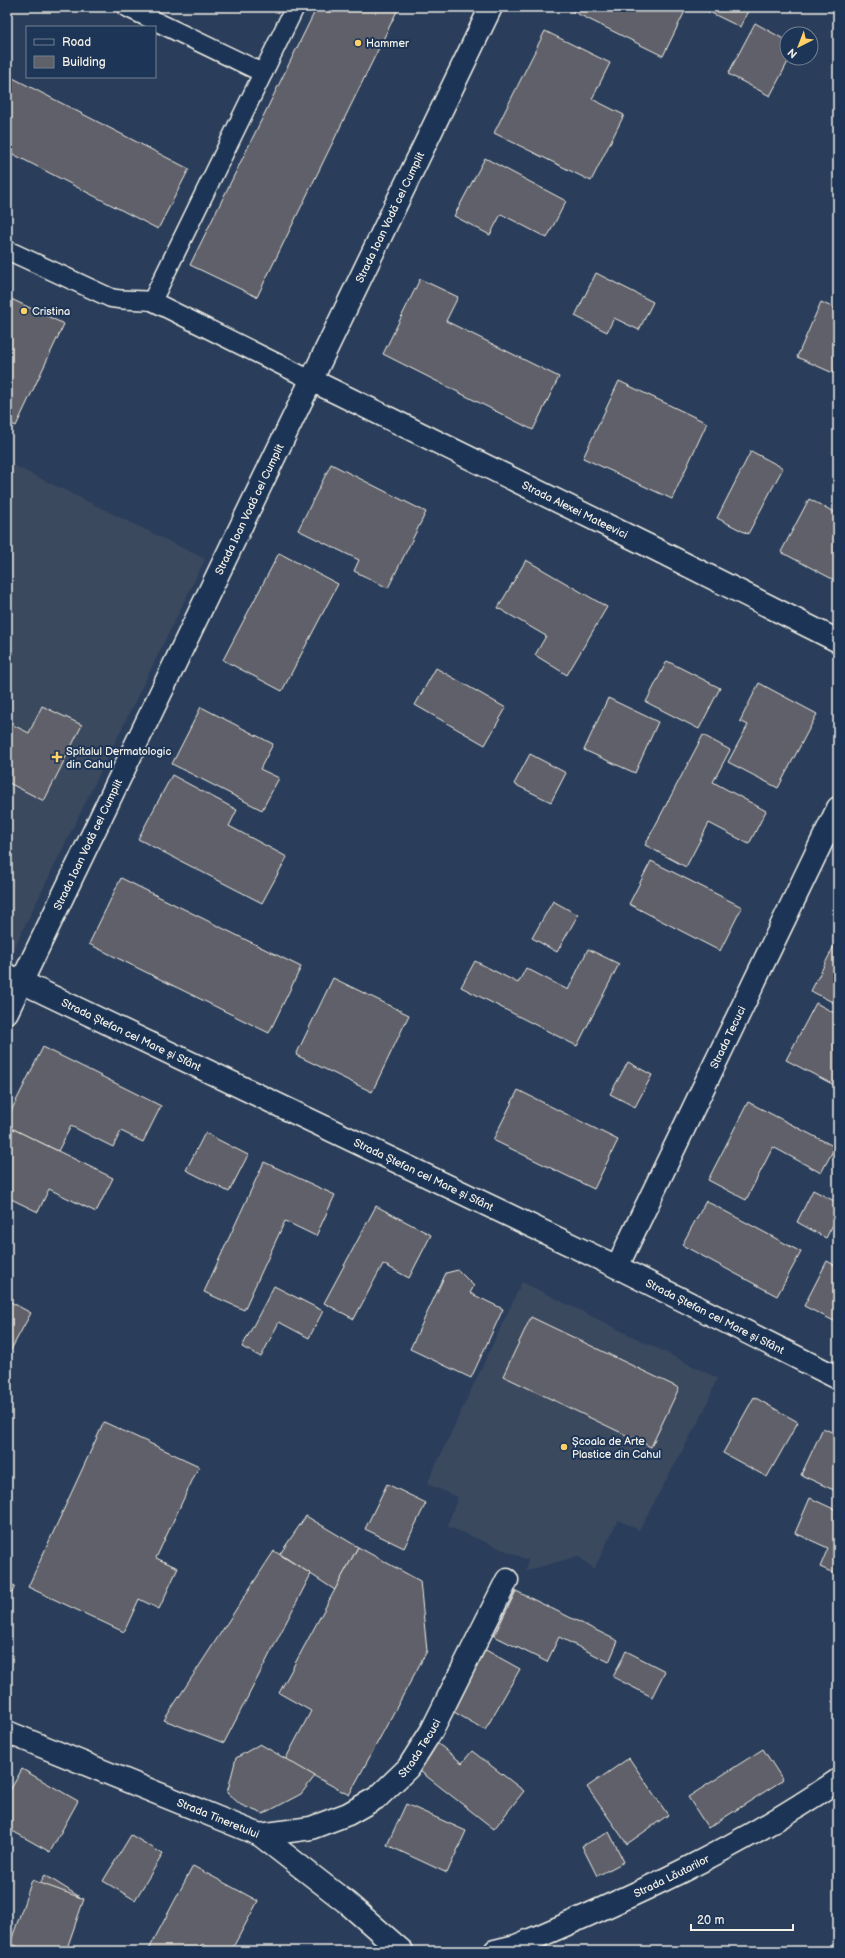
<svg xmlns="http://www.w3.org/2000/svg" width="845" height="1958" viewBox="0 0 845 1958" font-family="'Balsamiq Sans',sans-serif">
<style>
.built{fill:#3a485f}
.building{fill:#5f6169;stroke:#f4f1e8}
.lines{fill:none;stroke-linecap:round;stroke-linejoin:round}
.service-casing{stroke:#f4f1e8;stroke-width:21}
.minor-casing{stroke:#f4f1e8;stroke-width:25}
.service{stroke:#1d3557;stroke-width:18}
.minor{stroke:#1d3557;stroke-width:22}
.poi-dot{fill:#ffd166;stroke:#1d3557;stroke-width:1.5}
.labels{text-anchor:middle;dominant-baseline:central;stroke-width:4;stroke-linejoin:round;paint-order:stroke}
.poi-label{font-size:11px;fill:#f4f1e8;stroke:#1d3557;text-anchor:start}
.street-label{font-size:11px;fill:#f4f1e8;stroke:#1d3557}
</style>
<rect width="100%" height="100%" fill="#2a3e5b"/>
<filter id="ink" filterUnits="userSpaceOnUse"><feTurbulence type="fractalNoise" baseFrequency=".025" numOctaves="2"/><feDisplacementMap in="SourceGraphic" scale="8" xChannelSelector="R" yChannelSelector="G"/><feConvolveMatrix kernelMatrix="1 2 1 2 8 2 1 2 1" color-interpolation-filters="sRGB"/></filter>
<g filter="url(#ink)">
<g class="built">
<path d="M7,462l198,97 -195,397 -3,-2z"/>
<path d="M522,1282l195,96 -13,33 -65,119 -21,-10 -24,49 -16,-13 -52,15 2,-11 -81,-34 11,-29 -31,-13z"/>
</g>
<g class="building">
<path d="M317,7h82l-142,290 -67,-32z"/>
<path d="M569,7h118l-24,49 -95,-47z"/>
<path d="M699,7h51l-10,20z"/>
<path d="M755,23l32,18v17h3l-20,38 -42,-22z"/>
<path d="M545,31l65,32 -18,36 32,16 -33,66 -97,-48z"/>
<path d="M7,75l182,94 -31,60 -151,-78z"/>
<path d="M485,158l81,43 -19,37 -46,-24 -11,21 -36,-19z"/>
<path d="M596,273l57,29 -14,28 -25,-12 -7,14 -32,-16z"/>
<path d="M420,279l38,18 -12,24 113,56 -26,53 -150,-76z"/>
<path d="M7,297l57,27 -48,102 -9,-4z"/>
<path d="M821,302l17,8v52l-5,11 -36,-16z"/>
<path d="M619,381l88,42 -35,76 -89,-41z"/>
<path d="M751,451l32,17 -35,66 -31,-16z"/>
<path d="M331,464l95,48 -38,76 -34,-17 5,-11 -61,-30z"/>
<path d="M809,499l29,15v68l-57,-30z"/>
<path d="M279,553l59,31 -56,107 -59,-31z"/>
<path d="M526,560l81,47 -40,68 -32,-20 11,-19 -48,-28z"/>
<path d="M667,661l53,27 -21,41 -53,-27z"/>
<path d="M436,668l70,40 -21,37 -70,-40z"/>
<path d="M759,683l58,31 -39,74 -50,-26 20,-37 -8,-4z"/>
<path d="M608,698l50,24 -23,51 -51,-23z"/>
<path d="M42,706l40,19 -38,76 -37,-19v-60l22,11z"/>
<path d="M201,707l72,37 -13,25 19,9 -17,32 -90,-46z"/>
<path d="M703,735l27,15 -17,32 53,29 -17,33 -40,-21 -23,44 -41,-22z"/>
<path d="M530,754l36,19 -15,29 -37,-18z"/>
<path d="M172,775l65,35 -8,16 58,31 -25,46 -124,-64z"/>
<path d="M651,861l91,46 -22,44 -91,-47z"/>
<path d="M121,878l180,89 -32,66 -180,-89z"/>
<path d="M553,901l25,14 -21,37 -25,-14z"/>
<path d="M834,946l4,2v57l-27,-14z"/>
<path d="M588,949l31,15 -42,82 -116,-59 14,-26 43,22 8,-15 42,22z"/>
<path d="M333,978l76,37 -37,77 -76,-37z"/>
<path d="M816,1003l22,12v72l-52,-27z"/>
<path d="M43,1047l118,59 -18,36 -22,-11 -8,16 -42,-21 -13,25 -51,-25v-7z"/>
<path d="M628,1062l24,13 -17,32 -25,-13z"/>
<path d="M518,1090l100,50 -24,49 -101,-49z"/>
<path d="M748,1102l87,45 -14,26 -48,-26 -27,53 -38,-20z"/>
<path d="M7,1126l106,52 -17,34 -47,-23 -11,23 -29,-14 -2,4z"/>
<path d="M205,1133l43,22 -19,37 -43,-22z"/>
<path d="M264,1162l71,33 -19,41 -31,-15 -41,89 -40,-18z"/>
<path d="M813,1190l25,13v12l-12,23 -29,-16z"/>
<path d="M706,1201l95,51 -24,44 -95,-51z"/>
<path d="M376,1206l55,29 -22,43 -26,-14 -29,55 -30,-16z"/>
<path d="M827,1261l11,6v56l-34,-17z"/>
<path d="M458,1270l16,16 -4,7 33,16 -32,69 -61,-29 36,-76z"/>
<path d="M274,1286l49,25 -14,27 -30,-16 -18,35 -19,-10z"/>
<path d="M7,1300l24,13 -24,44z"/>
<path d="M531,1317l148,71 -28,59 -148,-71z"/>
<path d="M754,1397l44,25 -31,55 -44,-24z"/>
<path d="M104,1422l95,44 -43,92 22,10 -19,41 -20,-10 -15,33 -96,-45z"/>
<path d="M823,1428l15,7v57l-37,-17z"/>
<path d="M387,1484l39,19 -22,45 -39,-19z"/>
<path d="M810,1498l28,13v64l-18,-8 8,-19 -33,-15z"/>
<path d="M306,1516l52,31 -23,43 -55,-36z"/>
<path d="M358,1547l62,34 7,70 -78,144 -64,-35 26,-49 -32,-18z"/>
<path d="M274,1551l37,23 -87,169 -60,-23z"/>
<path d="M7,1582l8,4 -8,17z"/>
<path d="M516,1591l102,50 -9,21 -50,-25 -12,25 -53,-26z"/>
<path d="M484,1649l36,20 -35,61 -36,-21z"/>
<path d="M626,1651l39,20 -13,26 -39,-20z"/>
<path d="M436,1742l26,21 10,-12 52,40 -30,38 -78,-61z"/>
<path d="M260,1744l55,32 -14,18 -38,20 -22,-9 -14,-12 9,-35z"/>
<path d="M763,1749l20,31 -75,48 -20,-31z"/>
<path d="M629,1758l39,57 -41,29 -40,-57z"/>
<path d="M22,1769l56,32 -28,51 -43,-24v-32z"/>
<path d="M406,1804l60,27 -19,42 -60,-28z"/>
<path d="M609,1832l15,30 -27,14 -15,-30z"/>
<path d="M131,1835l32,19 -28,46 -32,-19z"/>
<path d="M193,1866l65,35 -27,50h-16l-13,-7 -4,7h-50z"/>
<path d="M45,1875l35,22 -22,34 -34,-22z"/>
<path d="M32,1880l52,19 -18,52h-35l-21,-7z"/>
</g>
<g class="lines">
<g class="service-casing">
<g id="service">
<path d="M126,7l137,66 32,-66"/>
<path d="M7,250l104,48c14,3 27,1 41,3l159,79"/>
<path d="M152,301l111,-228"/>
</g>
</g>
<g class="minor-casing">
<g id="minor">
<path id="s1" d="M311,380l338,166 189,95"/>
<path id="s2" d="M7,975l610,292 221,111"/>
<path id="s3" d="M7,1012l484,-1005"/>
<path id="s4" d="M617,1267l221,-459"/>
<path id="s5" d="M7,1732l253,103 86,67 56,49"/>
<path id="s6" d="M260,1835l51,-7 37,-14 30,-17 30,-29 24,-38 75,-150"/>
<path id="s7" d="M495,1951l21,-5c112,-47 222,-97 322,-166"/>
</g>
</g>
<use href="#service" class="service"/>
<use href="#minor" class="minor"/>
</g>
</g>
<g class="poi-dot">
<circle cx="358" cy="43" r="4"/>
<circle cx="24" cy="311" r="4"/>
<path d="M55 751h4v4h4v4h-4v4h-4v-4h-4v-4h4z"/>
<circle cx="564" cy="1447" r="4"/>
</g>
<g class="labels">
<g class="poi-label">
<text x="366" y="43">Hammer</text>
<text x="32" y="311">Cristina</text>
<text x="66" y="751">Spitalul Dermatologic<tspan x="66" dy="13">din Cahul</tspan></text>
<text x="572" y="1441">Școala de Arte<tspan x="572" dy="13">Plastice din Cahul</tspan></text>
</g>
<g class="street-label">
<text stroke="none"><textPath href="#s3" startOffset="882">Strada Ioan Vodă cel Cumplit</textPath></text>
<text stroke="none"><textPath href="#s3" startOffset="558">Strada Ioan Vodă cel Cumplit</textPath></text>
<text stroke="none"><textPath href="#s1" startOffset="294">Strada Alexei Mateevici</textPath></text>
<text stroke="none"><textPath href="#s3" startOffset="186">Strada Ioan Vodă cel Cumplit</textPath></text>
<text stroke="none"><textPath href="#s2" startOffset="138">Strada Ștefan cel Mare și Sfânt</textPath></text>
<text stroke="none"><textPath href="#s4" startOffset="255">Strada Tecuci</textPath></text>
<text stroke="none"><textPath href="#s2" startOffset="462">Strada Ștefan cel Mare și Sfânt</textPath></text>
<text stroke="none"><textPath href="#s2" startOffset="786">Strada Ștefan cel Mare și Sfânt</textPath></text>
<text stroke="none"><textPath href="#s6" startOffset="190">Strada Tecuci</textPath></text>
<text stroke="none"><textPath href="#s5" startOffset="228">Strada Tineretului</textPath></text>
<text stroke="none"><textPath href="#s7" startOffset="192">Strada Lăutarilor</textPath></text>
</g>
</g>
<rect width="845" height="1958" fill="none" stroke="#1d3557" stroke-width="24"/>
<rect x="12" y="12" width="821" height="1934" fill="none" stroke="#f4f1e8" stroke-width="1.5" filter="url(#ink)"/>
<rect x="26" y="26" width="130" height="52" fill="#1d3557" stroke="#738091"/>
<rect x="34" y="39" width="20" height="6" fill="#1d3557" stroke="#738091"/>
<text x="62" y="46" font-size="12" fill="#f4f1e8">Road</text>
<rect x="34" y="56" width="20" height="12" fill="#5f6169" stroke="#738091"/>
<text x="62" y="66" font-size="12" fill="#f4f1e8">Building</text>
<g transform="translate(799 46) rotate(222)"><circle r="19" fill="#1d3557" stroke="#738091"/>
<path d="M0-3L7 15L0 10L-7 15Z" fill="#ffd166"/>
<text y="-6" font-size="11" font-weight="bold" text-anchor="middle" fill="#f4f1e8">N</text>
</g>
<path d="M691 1924v6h102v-6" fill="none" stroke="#f4f1e8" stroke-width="2"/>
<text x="697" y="1924" font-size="12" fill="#f4f1e8" stroke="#1d3557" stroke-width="3" paint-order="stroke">20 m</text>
</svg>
